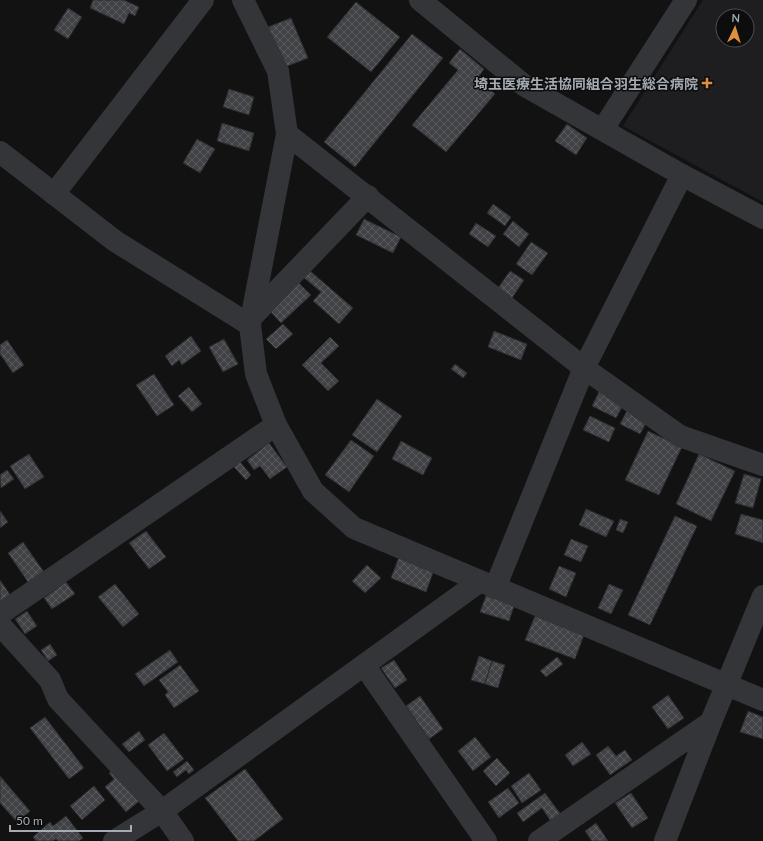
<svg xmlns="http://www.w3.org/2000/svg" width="763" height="841" viewBox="0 0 763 841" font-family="Lato,'Noto Sans JP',sans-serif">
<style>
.built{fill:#1e1e20;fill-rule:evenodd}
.building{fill:url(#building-cross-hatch);stroke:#2c2c2f}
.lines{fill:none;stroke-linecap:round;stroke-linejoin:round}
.minor{stroke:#333538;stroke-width:22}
.poi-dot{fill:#df8f3e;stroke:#0d0d0e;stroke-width:1.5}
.labels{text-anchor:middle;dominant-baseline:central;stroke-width:3;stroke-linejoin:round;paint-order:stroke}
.poi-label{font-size:14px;font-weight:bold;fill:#a4abb2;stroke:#0d0d0e;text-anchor:end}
</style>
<defs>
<pattern id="building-cross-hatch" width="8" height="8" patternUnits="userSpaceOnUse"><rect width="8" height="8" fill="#414246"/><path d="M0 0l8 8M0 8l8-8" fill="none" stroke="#595b5e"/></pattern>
</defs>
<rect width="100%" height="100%" fill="#121213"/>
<path class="built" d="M703,0h60v202l-140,-76zM723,16h24v24h-24z"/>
<g class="building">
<path d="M93,0h31l15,7 -4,9 -6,-3 -5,11 -34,-16z"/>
<path d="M356,2l44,35 -29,35 -44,-35z"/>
<path d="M68,8l14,9 -14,22 -14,-9z"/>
<path d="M291,18l17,40 -23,9 -17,-40z"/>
<path d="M412,34l31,24 -88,109 -31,-25z"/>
<path d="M460,49l24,20 -7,10 18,15 -49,58 -34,-27 46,-55 -9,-7z"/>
<path d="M229,89l25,8 -5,18 -26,-8z"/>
<path d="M222,123l32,10 -5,18 -32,-10z"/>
<path d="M567,124l20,14 -11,17 -21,-14z"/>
<path d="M197,139l18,10 -15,24 -17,-10z"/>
<path d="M493,204l18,13 -6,9 -18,-13z"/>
<path d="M364,219l37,18 -8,16 -37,-18z"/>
<path d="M513,221l16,13 -10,13 -16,-13z"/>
<path d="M476,223l20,13 -8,11 -19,-13z"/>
<path d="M531,242l17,11 -16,22 -16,-11z"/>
<path d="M309,270l44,38 -14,16 -26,-23 8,-9 -18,-15z"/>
<path d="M510,271l14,9 -12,18 -14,-10z"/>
<path d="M298,282l13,13 -30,28 -13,-14z"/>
<path d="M283,324l10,10 -17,15 -10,-10z"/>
<path d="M494,331l33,13 -6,16 -33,-13z"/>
<path d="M191,336l10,15 -19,14 -3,-5 -7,6 -7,-10z"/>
<path d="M330,337l9,9 -18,17 18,18 -11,10 -26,-26z"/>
<path d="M224,339l14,25 -15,8 -14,-25z"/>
<path d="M7,340l17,25 -11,8 -13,-19v-9z"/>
<path d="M455,364l12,9 -4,5 -12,-9z"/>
<path d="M154,374l20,31 -17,11 -21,-31z"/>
<path d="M189,387l13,17 -10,8 -14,-16z"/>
<path d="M600,390l25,12 -9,16 -24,-12z"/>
<path d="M377,399l25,17 -25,36 -25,-17z"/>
<path d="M628,409l20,11 -8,14 -20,-10z"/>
<path d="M590,416l25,12 -6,14 -26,-12z"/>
<path d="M648,431l34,16 -23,48 -34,-15z"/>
<path d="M351,440l23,16 -25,36 -24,-17z"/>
<path d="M401,441l31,17 -9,17 -31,-16z"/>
<path d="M269,443l18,24 -17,12 -10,-13 -6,4 -7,-10z"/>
<path d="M29,454l15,23 -19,12 -15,-23z"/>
<path d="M699,454l36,17 -24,50 -35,-17z"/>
<path d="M240,462l11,13 -5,5 -12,-13z"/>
<path d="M7,470l7,9 -13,9 -1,-13z"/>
<path d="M744,474l17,5 -8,29 -18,-5z"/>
<path d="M586,509l28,12 -8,16 -27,-12z"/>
<path d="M0,511l8,11 -8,6z"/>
<path d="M741,514l22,6v23l-28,-9z"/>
<path d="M675,516l22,10 -47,99 -22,-10z"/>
<path d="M620,519l8,3 -5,11 -7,-3z"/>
<path d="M146,531l20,26 -17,12 -20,-26z"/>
<path d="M571,539l17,7 -7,16 -17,-7z"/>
<path d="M23,542l21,30 -16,10 -20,-29z"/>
<path d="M399,557l35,13 -8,22 -35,-14z"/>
<path d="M367,565l14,13 -16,15 -13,-12z"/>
<path d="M559,566l17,7 -10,24 -17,-8z"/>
<path d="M0,580l11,16 -11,7z"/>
<path d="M66,582l9,12 -23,15 -8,-11z"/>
<path d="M115,584l24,30 -16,13 -25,-30z"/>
<path d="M609,584l14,6 -12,24 -13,-6z"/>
<path d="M487,593l28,10 -6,18 -29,-9z"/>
<path d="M27,611l10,15 -12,8 -10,-15z"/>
<path d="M535,616l49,19 -9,24 -50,-19z"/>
<path d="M50,644l7,11 -9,6 -7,-11z"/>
<path d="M170,650l8,12 -34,24 -9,-12z"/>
<path d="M479,656l13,5 -7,23 -14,-4z"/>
<path d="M557,657l6,7 -17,13 -6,-6z"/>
<path d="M394,660l13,20 -12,8 -14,-20z"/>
<path d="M492,661l13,4 -7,23 -13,-4z"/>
<path d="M180,665l19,26 -25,17 -9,-13 3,-3 -9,-12z"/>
<path d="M668,695l16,23 -16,11 -16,-22z"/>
<path d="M420,696l23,33 -14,10 -23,-33z"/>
<path d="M748,711l15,6v22l-23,-7z"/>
<path d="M45,717l39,51 -15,11 -39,-51z"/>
<path d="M139,731l6,9 -16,12 -7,-8z"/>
<path d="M164,733l20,26 -17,12 -19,-26z"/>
<path d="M475,737l16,20 -18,14 -15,-20z"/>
<path d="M582,742l9,12 -18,12 -8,-11z"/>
<path d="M608,746l8,10 9,-6 7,10 -22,15 -14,-20z"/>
<path d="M497,758l13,15 -14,13 -13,-15z"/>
<path d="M187,761l7,9 -5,4 -3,-4 -9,7 -4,-5z"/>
<path d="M116,767l27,31 -17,14 -21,-25 9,-8 -5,-6z"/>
<path d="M245,769l38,50 -29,22h-16l-33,-43z"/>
<path d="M529,773l12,17 -19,13 -11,-17z"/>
<path d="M0,776l30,35 -13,11 -17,-19z"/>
<path d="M94,786l11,14 -23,20 -12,-14z"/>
<path d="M508,788l11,15 -20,15 -11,-16z"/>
<path d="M545,793l17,23 -10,7 -10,-15 -19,14 -6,-9z"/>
<path d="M631,793l17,25 -16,10 -17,-25z"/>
<path d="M66,816l17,22 -4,3h-21l-2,-2 -3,2h-17l-3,-4 17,-15 3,4z"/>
<path d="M596,823l12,18h-16l-7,-10z"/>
</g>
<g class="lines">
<g class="minor">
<path d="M243,0l35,71 9,63 -37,191 6,49 20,51 37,66 41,37 409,172"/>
<path d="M420,0l105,86 157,89 81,43"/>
<path d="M603,129l83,-129"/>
<path d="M287,134l297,234 96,68 83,29"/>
<path d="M0,152l115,89 135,84"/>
<path d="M54,194l149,-194"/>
<path d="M251,318l117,-122"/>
<path d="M495,588l89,-220 98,-193"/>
<path d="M0,614l276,-189"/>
<path d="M0,625l50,55 8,19 104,112 21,30"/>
<path d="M364,665l122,176"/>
<path d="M114,841l48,-30 317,-229"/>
<path d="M539,841l172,-119"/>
<path d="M665,841l46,-119 52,-126"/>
</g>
</g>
<path class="poi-dot" d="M705 77h4v4h4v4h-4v4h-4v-4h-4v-4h4z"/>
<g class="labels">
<g class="poi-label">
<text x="698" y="83">埼玉医療生活協同組合羽生総合病院</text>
</g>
</g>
<g transform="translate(735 28) rotate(4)"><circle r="19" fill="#0d0d0e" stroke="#494c50"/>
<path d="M0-3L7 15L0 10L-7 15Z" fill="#df8f3e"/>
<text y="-6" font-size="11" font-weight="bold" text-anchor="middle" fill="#a4abb2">N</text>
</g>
<path d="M10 825v6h121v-6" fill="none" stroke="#a4abb2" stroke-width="2"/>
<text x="16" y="825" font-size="12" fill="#a4abb2" stroke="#0d0d0e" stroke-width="3" paint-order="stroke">50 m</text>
</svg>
